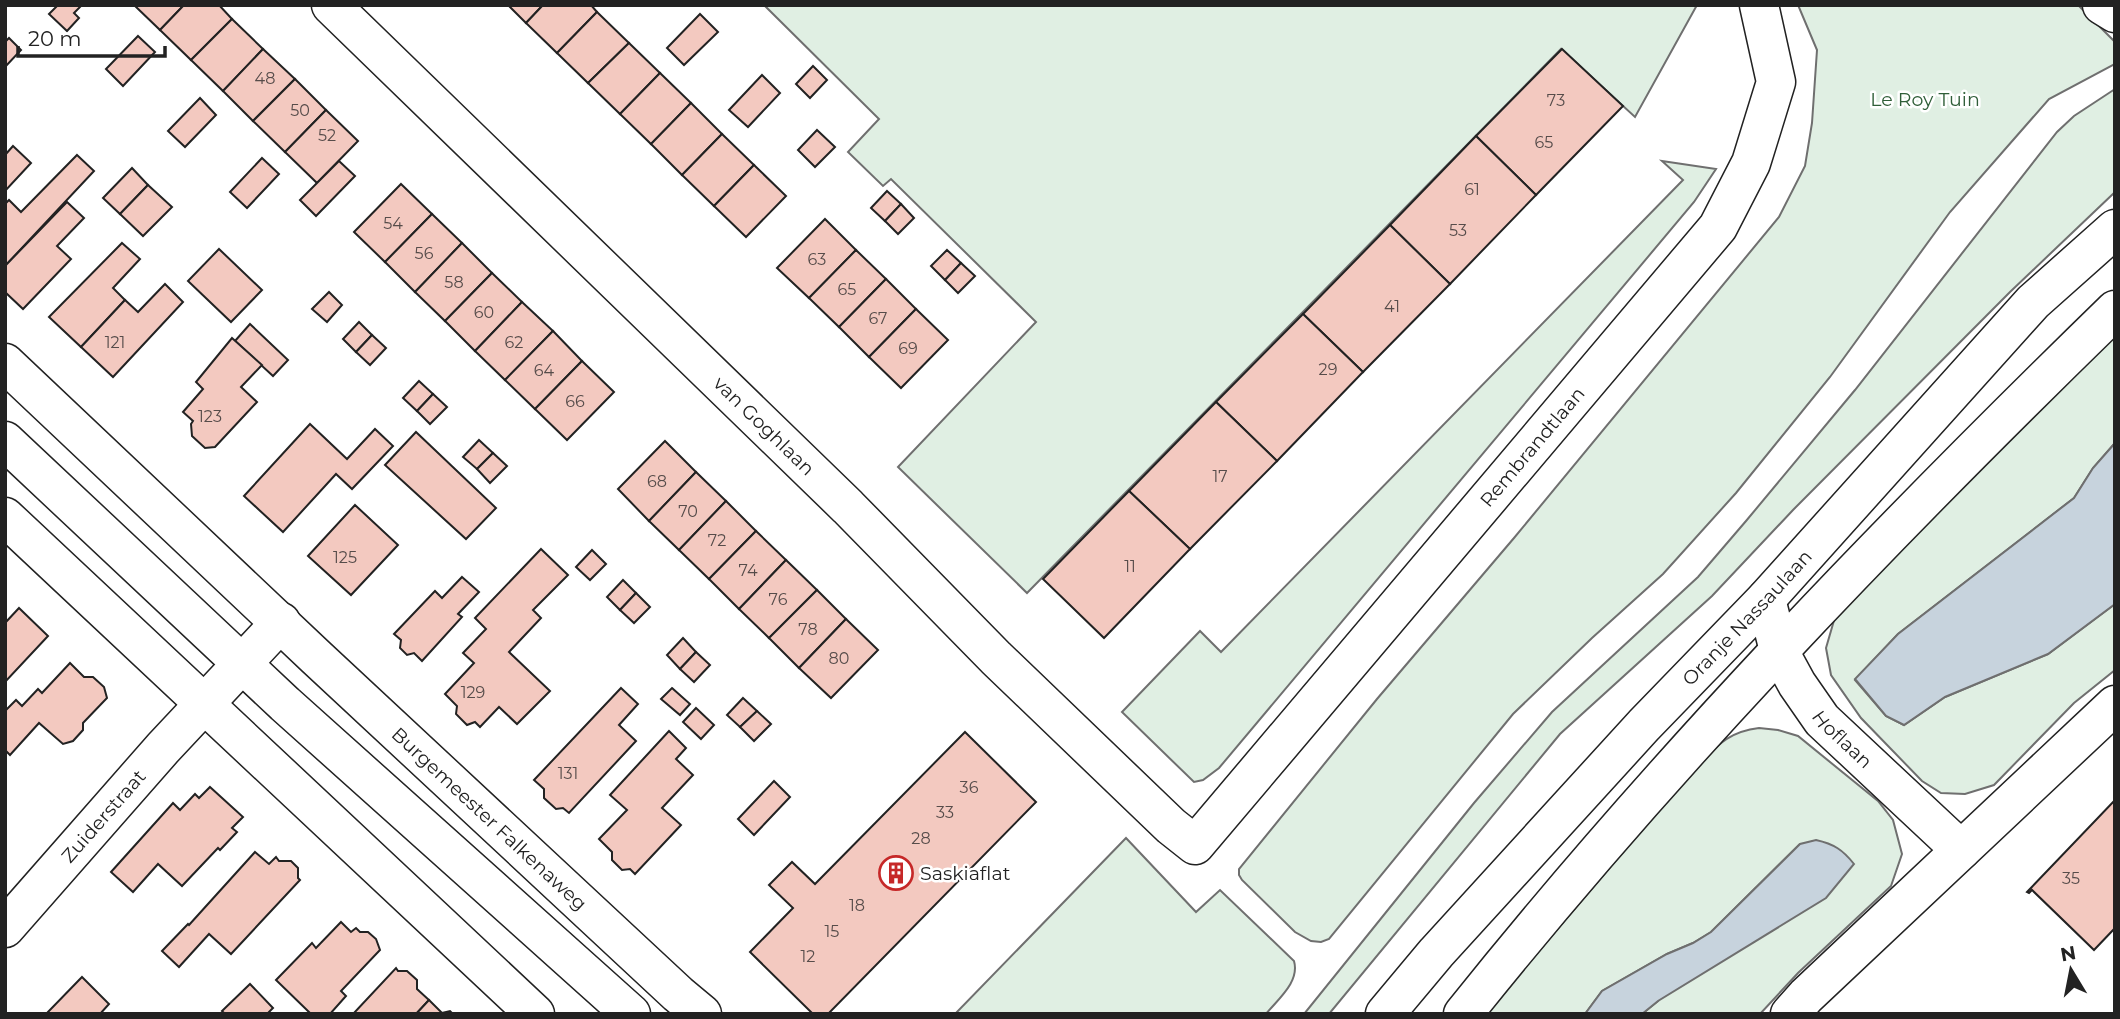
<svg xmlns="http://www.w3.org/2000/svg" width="2120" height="1019" viewBox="0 0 2120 1019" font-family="Montserrat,sans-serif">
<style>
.green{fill:#e0efe3;stroke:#6f6f6f;stroke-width:2}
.water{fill:#c7d3dd;stroke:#6f6f6f;stroke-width:2}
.building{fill:#f3c9c0;stroke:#222;stroke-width:2}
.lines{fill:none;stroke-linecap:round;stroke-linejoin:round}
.street-casing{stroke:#222;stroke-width:41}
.secondary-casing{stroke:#222;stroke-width:41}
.street{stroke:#fff;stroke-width:38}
.secondary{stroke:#fff;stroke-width:38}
.labels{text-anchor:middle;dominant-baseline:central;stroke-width:5;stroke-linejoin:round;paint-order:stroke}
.number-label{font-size:16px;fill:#564c4a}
.park-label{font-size:19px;fill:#2f5e38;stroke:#fff}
.street-label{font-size:19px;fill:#222;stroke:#fff}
.poi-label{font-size:19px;fill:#222;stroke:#fff;text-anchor:start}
</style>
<rect width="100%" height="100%" fill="#fff"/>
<g class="green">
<path d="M764,5h933l-62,112 -74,-68 -534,544 -129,-126 138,-145 -145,-143 -8,7 -35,-34 31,-33z"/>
<path d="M1798,5h280l37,37v22l-66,35 -99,113 -120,165 -94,116 -73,81 -71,64 -79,76 -184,225 -8,3 -10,-1 -16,-9 -53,-52 -3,-5v-6l138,-170 137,-161 265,-321 26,-51 7,-43 5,-73z"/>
<path d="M2115,89v103l-105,100 -217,218 -81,86 -152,138 -231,280h-25l170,-211 78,-91 146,-135 48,-56 109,-131 202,-258 17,-16z"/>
<path d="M1662,161l54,8 -22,33 -475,566 -16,12 -9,2 -72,-70 78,-81 21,21 462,-472z"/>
<path d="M2115,327v116l-22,25 -19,30 -176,136 -43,46 31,36 18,9 41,-28 103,-43 67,-50v66l-41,33 -80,82 -29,9 -24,-1 -19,-12 -61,-63 -30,-43 -5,-27 9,-31z"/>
<path d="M1759,728l19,2 20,6 80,65 15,19 9,34 -11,32 -93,87 -38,41h-118l16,-13 142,-157 -89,88 -18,11 -26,11 -65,37 -17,23h-100l207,-243c23,-22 33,-39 67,-43z"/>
<path d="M1126,838l70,74 24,-22 74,71c6,21 -16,38 -28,53h-311z"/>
</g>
<g class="water">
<path d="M2115,443v161l-67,50 -103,43 -41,28 -18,-9 -31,-37 43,-45 176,-136 19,-30z"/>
<path d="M1816,840c18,4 27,10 38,24l-28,34 -168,103 -16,13h-57l17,-23 65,-37 26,-11 18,-11 89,-88z"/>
</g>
<g class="building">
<path d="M58,5l23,1 -7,7 5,5 -12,13 -18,-17z"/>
<path d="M134,5h50l-24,25z"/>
<path d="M184,5h35l13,14 -41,41 -31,-30z"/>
<path d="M508,5h35l-17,18z"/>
<path d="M543,5h48l6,7 -40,41 -31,-30z"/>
<path d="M597,12l32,31 -41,40 -31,-30z"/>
<path d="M700,14l18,18 -34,33 -17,-17z"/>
<path d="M232,19l31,30 -40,42 -32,-31z"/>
<path d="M138,36l17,16 -32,34 -17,-17z"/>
<path d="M9,38l12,12 -16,17v-25z"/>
<path d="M629,43l31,30 -40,41 -32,-31z"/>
<path d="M263,49l32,30 -42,42 -30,-30z"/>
<path d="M1562,49l61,57 -87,89 -60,-59z"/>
<path d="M813,66l14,14 -17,18 -14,-14z"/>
<path d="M660,73l31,30 -40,41 -31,-30z"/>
<path d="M762,75l18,18 -32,34 -19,-17z"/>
<path d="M295,79l31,31 -41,42 -32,-31z"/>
<path d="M200,98l16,17 -31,32 -17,-16z"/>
<path d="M691,103l31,31 -40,41 -31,-31z"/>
<path d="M326,110l32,31 -41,42 -32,-31z"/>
<path d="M817,130l18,17 -20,20 -17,-17z"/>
<path d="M722,134l32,31 -40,41 -32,-31z"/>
<path d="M1476,136l60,59 -86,89 -60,-59z"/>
<path d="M13,146l18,17 -26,28v-36z"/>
<path d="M77,155l17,16 -89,95v-62l4,-4 12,12z"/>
<path d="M262,158l17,16 -32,34 -17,-16z"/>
<path d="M339,161l16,15 -39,40 -16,-16z"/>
<path d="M754,165l32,31 -40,41 -32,-31z"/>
<path d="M132,168l16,17 -28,29 -17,-16z"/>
<path d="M401,184l31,30 -47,48 -31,-30z"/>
<path d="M148,185l24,22 -29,29 -23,-22z"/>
<path d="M887,191l14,13 -16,17 -14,-13z"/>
<path d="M67,202l17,16 -27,28 14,13 -48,50 -18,-17v-26z"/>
<path d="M901,204l13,14 -16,16 -13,-13z"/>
<path d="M432,214l30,29 -47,49 -30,-30z"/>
<path d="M825,219l31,31 -47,48 -32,-30z"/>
<path d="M1390,225l60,59 -87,88 -60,-58z"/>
<path d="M122,243l18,16 -27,29 12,12 -44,47 -32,-30z"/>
<path d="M462,243l30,30 -47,48 -30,-29z"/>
<path d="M219,249l43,41 -31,32 -43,-41z"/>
<path d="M856,250l30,29 -47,48 -30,-29z"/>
<path d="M947,250l14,13 -16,17 -14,-14z"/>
<path d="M961,263l14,13 -17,17 -13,-13z"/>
<path d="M492,273l30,29 -47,49 -30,-30z"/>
<path d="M886,279l30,30 -47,48 -30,-30z"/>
<path d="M165,284l18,18 -70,75 -32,-30 44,-47 13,12z"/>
<path d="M329,292l13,13 -15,17 -15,-13z"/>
<path d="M522,302l31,29 -48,49 -30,-29z"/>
<path d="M916,309l32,31 -47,48 -32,-31z"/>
<path d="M1303,314l60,58 -86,89 -61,-59z"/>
<path d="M359,322l13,13 -16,17 -13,-13z"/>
<path d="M250,324l38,36 -15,16 -38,-35z"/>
<path d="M553,331l29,30 -47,48 -30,-29z"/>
<path d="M372,335l14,13 -16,17 -14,-13z"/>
<path d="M232,338l30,27 -21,22 16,15 -42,45 -10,1 -13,-12 -1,-12 2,-3 -10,-9 20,-23 -7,-7z"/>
<path d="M582,361l32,31 -47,48 -32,-31z"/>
<path d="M419,381l14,13 -16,17 -14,-13z"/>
<path d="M433,394l14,13 -17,17 -13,-13z"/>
<path d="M1216,402l61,59 -87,88 -61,-58z"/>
<path d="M310,424l37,35 28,-30 18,17 -41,43 -16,-15 -53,58 -39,-36z"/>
<path d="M416,432l80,76 -30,31 -81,-74z"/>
<path d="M479,440l14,13 -16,16 -14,-12z"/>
<path d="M665,441l31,31 -47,49 -31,-32z"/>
<path d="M493,453l14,13 -17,17 -13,-14z"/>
<path d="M696,472l30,29 -47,49 -30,-29z"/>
<path d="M1129,491l61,58 -86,89 -61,-59z"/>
<path d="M726,501l30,30 -47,48 -30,-29z"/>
<path d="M355,505l43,40 -47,50 -43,-39z"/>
<path d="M756,531l30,29 -47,49 -30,-30z"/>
<path d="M541,549l27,26 -35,35 8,8 -32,34 41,39 -33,33 -18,-17 -19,20 -5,-5 -8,3 -11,-11 1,-8 -12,-12 29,-31 -11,-10 23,-24 -11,-11z"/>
<path d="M592,550l14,14 -16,16 -14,-13z"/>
<path d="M786,560l31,30 -48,48 -30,-29z"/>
<path d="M462,577l17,15 -21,22 4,3 -40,44 -8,-8 -7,2 -7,-7 1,-8 -7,-6 41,-43 7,7z"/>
<path d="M623,580l13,13 -16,17 -13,-13z"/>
<path d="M817,590l29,29 -47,49 -30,-30z"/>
<path d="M636,593l14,14 -16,16 -14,-13z"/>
<path d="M19,608l29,28 -43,46v-59z"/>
<path d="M846,619l32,31 -47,48 -32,-30z"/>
<path d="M683,638l13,14 -16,17 -13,-14z"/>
<path d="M696,652l14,13 -16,17 -14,-13z"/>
<path d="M70,663l14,14h9l11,10 3,11 -24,25v7l-10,11 -10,3 -24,-21 -29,32 -5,-5v-39l11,-11 6,6 16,-17 4,4z"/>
<path d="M621,688l17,16 -19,21 17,16 -67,72 -6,-5 -7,1 -12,-11v-9l-10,-9z"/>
<path d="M672,688l18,16 -10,11 -19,-16z"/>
<path d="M743,698l14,13 -17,16 -13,-12z"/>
<path d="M696,708l18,17 -13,14 -18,-17z"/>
<path d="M757,711l14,13 -17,17 -14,-14z"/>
<path d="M669,731l17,17 -10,11 17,16 -31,33 19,17 -46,49 -5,-5 -8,1 -10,-10v-8l-13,-13 28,-29 -17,-15z"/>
<path d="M965,732l71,70 -208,212h-15l-63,-62 43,-44 -24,-23 23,-23 23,22z"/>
<path d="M774,781l16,16 -36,38 -16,-16z"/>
<path d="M210,787l33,30 -11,11 5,4 -17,18 -2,-2 -36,38 -24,-22 -25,28 -22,-20 62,-69 7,7 15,-16 4,4z"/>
<path d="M2115,800v128l-21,22 -62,-60 -3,3 -2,-1z"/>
<path d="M255,852l14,12 7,-7 3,4h12l7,7v10l2,2 -69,74 -22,-20 -30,33 -17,-16 26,-27 1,1z"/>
<path d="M341,922l10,10 5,-4 4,4h8l8,7 4,11 -39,41 5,5 -16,18h-19l-35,-34 36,-37 4,5z"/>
<path d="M396,968l2,3h9l10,9v9l12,11 -13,14h-63z"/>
<path d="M82,977l27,27 -9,10h-54z"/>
<path d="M250,984l23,24 -6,6h-42l-3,-3z"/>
<path d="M429,1000l13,13 8,-2 3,3h-37z"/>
</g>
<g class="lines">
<g class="street-casing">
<g id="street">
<path id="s1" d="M331,5l517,502 148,151 175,168 24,19 523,-618 33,-64 25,-81 -17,-77"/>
<path d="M2102,5l13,8"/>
<path id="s2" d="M5,363l311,294 362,337 24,20"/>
<path d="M5,517l530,497"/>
<path id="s3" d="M1766,599l13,52 18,33 25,36 139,130"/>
<path id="s4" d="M5,928l158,-180 118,-126"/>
<path d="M1790,1014l16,-18 309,-291"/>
</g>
</g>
<g class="secondary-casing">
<g id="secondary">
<path d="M5,441l280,263 346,310"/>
<path id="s5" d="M1385,1014l51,-61 208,-228 122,-126 267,-297 82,-73"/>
<path d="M1463,1014c200,-250 423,-481 652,-704"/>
</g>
</g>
<use href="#street" class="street"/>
<use href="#secondary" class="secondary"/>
</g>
<defs>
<g id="building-ring" transform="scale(1.75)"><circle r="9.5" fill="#fff" stroke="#c62828" stroke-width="1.5"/><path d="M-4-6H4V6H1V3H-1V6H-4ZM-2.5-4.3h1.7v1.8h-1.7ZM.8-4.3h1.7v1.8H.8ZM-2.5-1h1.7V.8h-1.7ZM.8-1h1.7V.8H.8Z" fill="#c62828"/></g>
</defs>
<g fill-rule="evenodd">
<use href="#building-ring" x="896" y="873"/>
</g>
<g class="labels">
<g class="number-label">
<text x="265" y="78">48</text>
<text x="1556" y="100">73</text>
<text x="300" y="110">50</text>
<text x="327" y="135">52</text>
<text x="1544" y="142">65</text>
<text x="1472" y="189">61</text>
<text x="393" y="223">54</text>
<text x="1458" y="230">53</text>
<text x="424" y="253">56</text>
<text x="817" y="259">63</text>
<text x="454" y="282">58</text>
<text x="847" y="289">65</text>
<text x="1392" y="306">41</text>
<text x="484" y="312">60</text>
<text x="878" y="318">67</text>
<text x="115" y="342">121</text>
<text x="514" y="342">62</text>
<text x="908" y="348">69</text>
<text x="1328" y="369">29</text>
<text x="544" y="370">64</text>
<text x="575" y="401">66</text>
<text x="210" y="416">123</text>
<text x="1220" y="476">17</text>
<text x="657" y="481">68</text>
<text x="688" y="511">70</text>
<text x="717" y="540">72</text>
<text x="345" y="557">125</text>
<text x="1130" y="566">11</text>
<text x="748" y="570">74</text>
<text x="778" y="599">76</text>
<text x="808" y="629">78</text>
<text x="839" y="658">80</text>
<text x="473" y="692">129</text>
<text x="568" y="773">131</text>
<text x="969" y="787">36</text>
<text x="945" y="812">33</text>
<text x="921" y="838">28</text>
<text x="2071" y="878">35</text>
<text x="857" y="905">18</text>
<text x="832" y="931">15</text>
<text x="808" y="956">12</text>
</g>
<g class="park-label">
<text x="1925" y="99">Le Roy Tuin</text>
</g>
<g class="street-label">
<text stroke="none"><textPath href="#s1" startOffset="604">van Goghlaan</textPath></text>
<text stroke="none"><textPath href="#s1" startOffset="1727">Rembrandtlaan</textPath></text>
<text stroke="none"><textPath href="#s5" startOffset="537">Oranje Nassaulaan</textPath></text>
<text stroke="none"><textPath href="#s3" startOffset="163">Hoflaan</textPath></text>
<text stroke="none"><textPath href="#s4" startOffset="149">Zuiderstraat</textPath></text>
<text stroke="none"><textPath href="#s2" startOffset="665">Burgemeester Falkenaweg</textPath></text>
</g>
<g class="poi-label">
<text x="920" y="873">Saskiaflat</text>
</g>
</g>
<rect width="2120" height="1019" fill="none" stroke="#222222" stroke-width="14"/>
<g transform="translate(2071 970) rotate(350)" stroke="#ffffff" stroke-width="5" paint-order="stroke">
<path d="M0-5L12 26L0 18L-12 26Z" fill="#222222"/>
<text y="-10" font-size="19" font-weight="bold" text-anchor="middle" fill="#222222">N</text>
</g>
<path d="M18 46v10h147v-10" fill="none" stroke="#222222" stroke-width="3.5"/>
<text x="28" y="46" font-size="21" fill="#222222" stroke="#ffffff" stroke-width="5" paint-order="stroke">20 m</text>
</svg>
